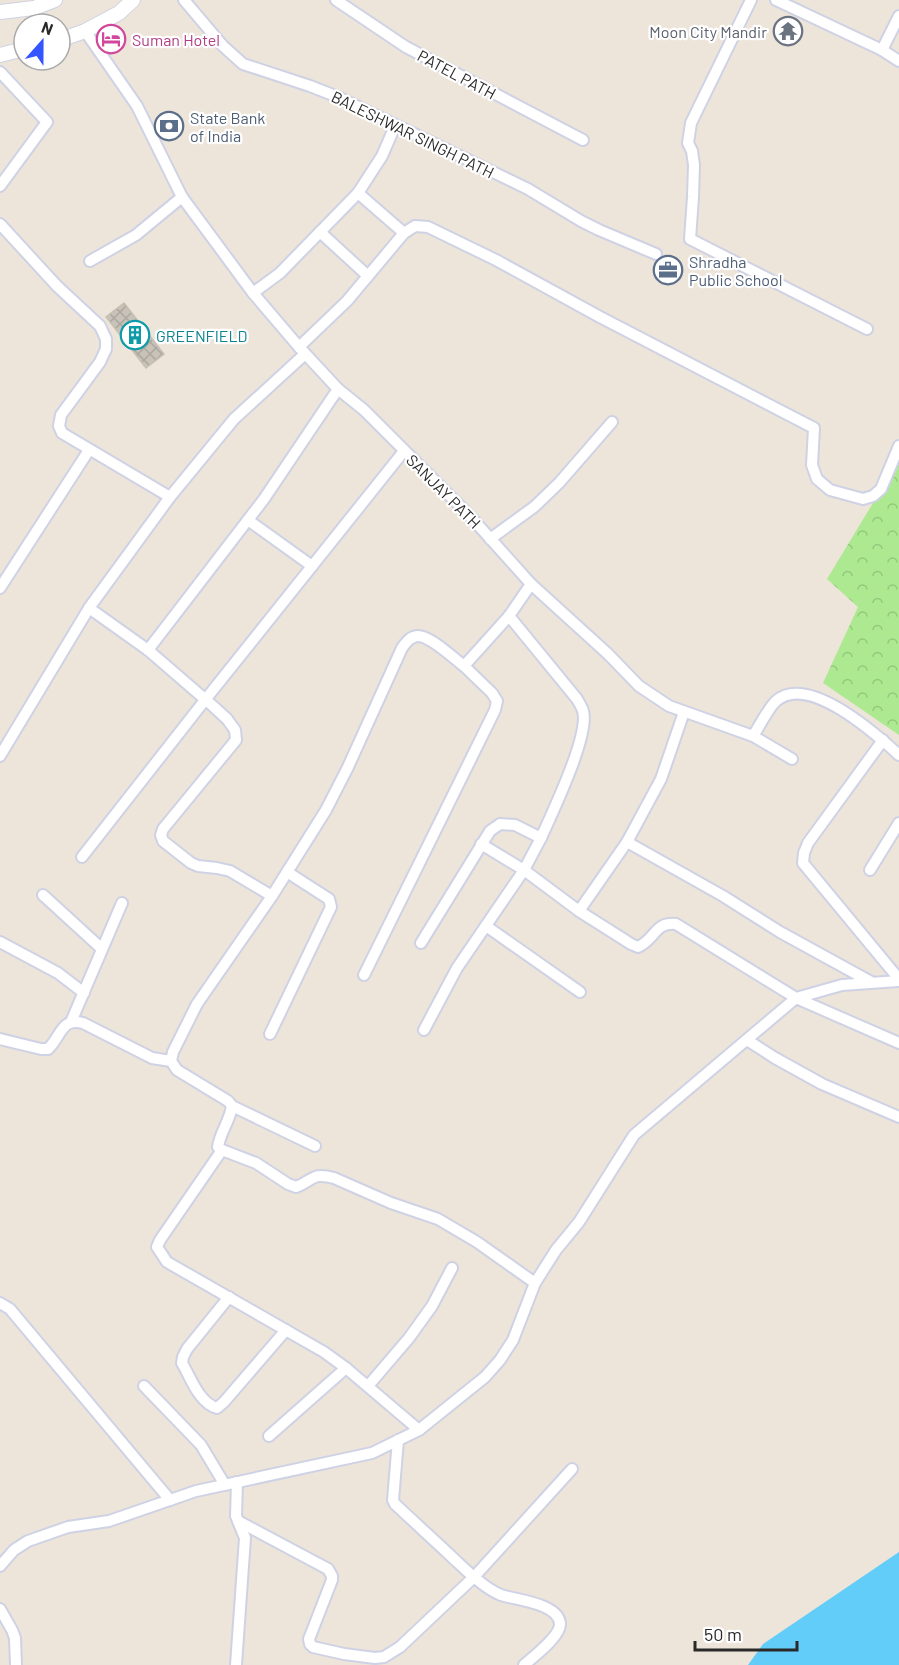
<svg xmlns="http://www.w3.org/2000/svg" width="899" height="1665" viewBox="0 0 899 1665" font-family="Barlow,sans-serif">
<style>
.park{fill:url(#park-crowns)}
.water{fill:#62cdf9}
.building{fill:url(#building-cross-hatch);stroke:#c8c1b3;stroke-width:1.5}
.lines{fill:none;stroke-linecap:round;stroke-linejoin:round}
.minor-casing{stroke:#ced2e4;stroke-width:14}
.tertiary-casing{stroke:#ced2e4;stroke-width:16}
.minor{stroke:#fff;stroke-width:10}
.tertiary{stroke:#fff;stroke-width:14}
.labels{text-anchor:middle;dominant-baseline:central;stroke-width:4.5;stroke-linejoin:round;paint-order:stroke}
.worship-label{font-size:16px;fill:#5b616d;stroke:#fff;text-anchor:end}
.hotel-label{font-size:16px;fill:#b23c85;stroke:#fff;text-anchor:start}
.street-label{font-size:16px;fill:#292929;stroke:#fff}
.service-label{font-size:16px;fill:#4e5e75;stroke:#fff;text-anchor:start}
.culture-label{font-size:16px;fill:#0d838f;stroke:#fff;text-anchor:start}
</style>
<defs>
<pattern id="park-crowns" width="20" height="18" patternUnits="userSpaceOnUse" patternTransform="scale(1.5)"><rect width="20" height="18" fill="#ace990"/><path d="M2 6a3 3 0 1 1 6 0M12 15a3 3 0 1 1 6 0" fill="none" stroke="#94c87c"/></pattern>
<pattern id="building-cross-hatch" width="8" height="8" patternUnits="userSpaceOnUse" patternTransform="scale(1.5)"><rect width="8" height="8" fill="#c8c2b9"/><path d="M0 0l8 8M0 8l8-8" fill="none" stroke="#aca79f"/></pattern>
</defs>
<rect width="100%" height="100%" fill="#ede5d9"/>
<path class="park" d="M899,460v275l-76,-52 35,-76 -31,-28z"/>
<path class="water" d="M899,1552v113h-151l15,-21z"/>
<path class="building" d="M124,303l40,51 -18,14 -40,-51z"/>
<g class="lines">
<g class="minor-casing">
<g id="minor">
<path d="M184,0l39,46 20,18 67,22 28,11 190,92 53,32 18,9 57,24"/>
<path d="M336,0l70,47 177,93"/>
<path d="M751,0l-60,123 -3,20 4,8 2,14 -1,32 -3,42 177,90"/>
<path d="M776,0l106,50 17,11"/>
<path d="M85,31l52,75 45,91 71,96 46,54 39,42 26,21 106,106 61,68 77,70 31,32 30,20 84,30c6,-9 16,-29 23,-35 32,-28 100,33 123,54"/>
<path d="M882,50l17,-34"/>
<path d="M0,72l47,50 -47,64"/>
<path d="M395,126l-13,30 -24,37 46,40"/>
<path d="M0,224l57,62 43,40 6,13v10l-6,13 -39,53 -2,11 3,7 108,64"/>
<path d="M320,232l48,44"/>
<path d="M90,261l46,-26 46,-38"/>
<path d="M253,293l27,-20 78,-80"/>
<path d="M299,347l48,-46 57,-68 11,-7 13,1 68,33 104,57 214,111 -2,37 5,14 13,11 33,9 10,-3 8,-7 18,-43"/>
<path d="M248,520l64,46"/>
<path d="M490,539l44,-32 25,-24 53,-61"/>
<path d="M531,584l-22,32 -45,50c-11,-8 -34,-31 -47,-30 -7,1 -11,6 -15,12l-54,119 -22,43 -54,86 -75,108 -24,48 -2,9 6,9 51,31 4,5c-2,15 -12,26 -14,41l4,3 34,13 32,21 8,3c18,-7 16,-15 38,-9l57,25 47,16 39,23 58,41"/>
<path d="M0,588l89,-138"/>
<path d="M148,650l116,-151 74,-110"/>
<path d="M753,736l39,23"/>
<path d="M883,740l-75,103 -4,10 -1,10 96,116"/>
<path d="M0,756l89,-148"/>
<path d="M627,842l96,54 57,36 91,50"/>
<path d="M481,844l43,26 17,-32"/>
<path d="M82,857l123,-157 199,-249"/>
<path d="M870,870l29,-47"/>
<path d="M43,895l59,54"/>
<path d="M272,896l-42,-25 -13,-3 -19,-2 -7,-3 -28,-22 -2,-6 2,-6 73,-89 -1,-10 -8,-11 -13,-12 -66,-57 -59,-42 81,-111 64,-78 71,-65"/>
<path d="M579,911l52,33 7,3c18,-8 16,-25 38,-23l120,74 46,-13 57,-4"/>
<path d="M486,926l94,66"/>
<path d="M0,942l58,31 26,20"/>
<path d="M421,943l69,-112 10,-7 15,1 26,13c11,-25 49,-103 42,-127 -1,-4 -4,-8 -6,-12l-68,-83"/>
<path d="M364,975l131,-265 2,-9 -5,-8 -28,-27"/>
<path d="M71,1022l51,-119"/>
<path d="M424,1030l33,-62 67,-98 55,41 48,-69 34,-63 23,-67"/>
<path d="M270,1034l61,-127 -2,-8 -42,-27"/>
<path d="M0,1039l41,10h7c13,-12 13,-32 35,-26l69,35 19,3"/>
<path d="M747,1040l28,18 47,26 77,33"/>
<path d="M232,1106l83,40"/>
<path d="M222,1150l-62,90 -3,7 10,15 157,90 22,16 73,62"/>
<path d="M229,1297l-42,52 -4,8 -1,6c9,15 17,40 35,45l7,-6 62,-72"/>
<path d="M0,1303l10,6 160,191"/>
<path d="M144,1386l57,59 24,40"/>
<path d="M368,1386l41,-48 23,-32 20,-38"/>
<path d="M269,1436l77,-68"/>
<path d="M398,1440l-5,60 2,4c19,18 39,36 58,54 13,12 32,31 48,37 14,5 58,8 59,29 0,13 -26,32 -36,41"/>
<path d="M238,1521l90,48 4,7v4l-23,59 1,5 3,3 31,7 31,4 9,-1 16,-10 74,-70 98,-108"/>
<path d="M0,1566l14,-16 14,-9 40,-14 41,-6 87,-30 176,-38 47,-23 66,-53 15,-17 13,-20 22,-57 21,-33 23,-28 55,-87 162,-137 103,45"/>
<path d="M0,1609l12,21 3,8 1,27"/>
<path d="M236,1665l9,-127 -9,-22 1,-34"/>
</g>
</g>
<g class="tertiary-casing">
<g id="tertiary">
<path d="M0,12l34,-4 21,-8"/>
<path d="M60,40l25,-9 34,-18 14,-13"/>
<path d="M0,55l24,-6"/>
</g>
</g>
<use href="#minor" class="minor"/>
<use href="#tertiary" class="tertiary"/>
</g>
<defs>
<g id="temple-ring" transform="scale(1.5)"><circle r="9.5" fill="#fff" stroke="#6b7280" stroke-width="1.5"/><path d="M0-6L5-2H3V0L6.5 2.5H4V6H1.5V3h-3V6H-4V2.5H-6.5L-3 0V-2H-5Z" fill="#6b7280"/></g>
<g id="hotel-ring" transform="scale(1.5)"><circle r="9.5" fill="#fff" stroke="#d1479c" stroke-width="1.5"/><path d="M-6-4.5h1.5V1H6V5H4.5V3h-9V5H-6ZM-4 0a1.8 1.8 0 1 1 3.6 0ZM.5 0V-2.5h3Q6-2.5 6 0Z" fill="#d1479c"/></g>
<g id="bank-ring" transform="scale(1.5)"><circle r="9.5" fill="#fff" stroke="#5c6f8a" stroke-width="1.5"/><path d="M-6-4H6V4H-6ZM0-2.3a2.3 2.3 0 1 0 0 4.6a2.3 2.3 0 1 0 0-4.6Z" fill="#5c6f8a"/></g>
<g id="office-ring" transform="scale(1.5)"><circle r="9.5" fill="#fff" stroke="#5c6f8a" stroke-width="1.5"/><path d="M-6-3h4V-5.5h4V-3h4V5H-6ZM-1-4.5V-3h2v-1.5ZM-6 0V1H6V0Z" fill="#5c6f8a"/></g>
<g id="building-ring" transform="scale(1.5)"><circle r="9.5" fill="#fff" stroke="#0f9aa8" stroke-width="1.5"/><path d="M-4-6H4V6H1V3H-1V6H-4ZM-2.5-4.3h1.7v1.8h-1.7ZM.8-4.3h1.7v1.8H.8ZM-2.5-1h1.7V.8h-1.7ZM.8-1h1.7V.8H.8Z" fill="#0f9aa8"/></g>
</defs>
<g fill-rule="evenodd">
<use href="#temple-ring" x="788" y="31"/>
<use href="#hotel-ring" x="111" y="39"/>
<use href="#bank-ring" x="169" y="126"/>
<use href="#office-ring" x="668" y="270"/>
<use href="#building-ring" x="135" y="335"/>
</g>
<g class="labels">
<g class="worship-label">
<text x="767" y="31">Moon City Mandir</text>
</g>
<g class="hotel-label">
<text x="132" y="39">Suman Hotel</text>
</g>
<g class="street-label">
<text transform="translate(457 74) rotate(28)">PATEL PATH</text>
<text transform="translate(413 134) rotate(26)">BALESHWAR SINGH PATH</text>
<text transform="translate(444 491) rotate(45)">SANJAY PATH</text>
</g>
<g class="service-label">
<text x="190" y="117">State Bank<tspan x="190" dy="18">of India</tspan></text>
<text x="689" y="261">Shradha<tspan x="689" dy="18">Public School</tspan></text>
</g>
<g class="culture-label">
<text x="156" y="335">GREENFIELD</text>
</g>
</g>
<g transform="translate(42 42) rotate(21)"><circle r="28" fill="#ffffff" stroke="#a9a9a9" stroke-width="1.5"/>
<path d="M0-4.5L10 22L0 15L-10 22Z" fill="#3455ff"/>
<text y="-9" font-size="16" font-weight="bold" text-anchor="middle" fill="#292929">N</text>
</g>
<path d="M695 1641v9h102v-9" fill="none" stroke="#292929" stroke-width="3"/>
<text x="704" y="1641" font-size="18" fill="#292929" stroke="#ffffff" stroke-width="4.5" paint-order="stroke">50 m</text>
</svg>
